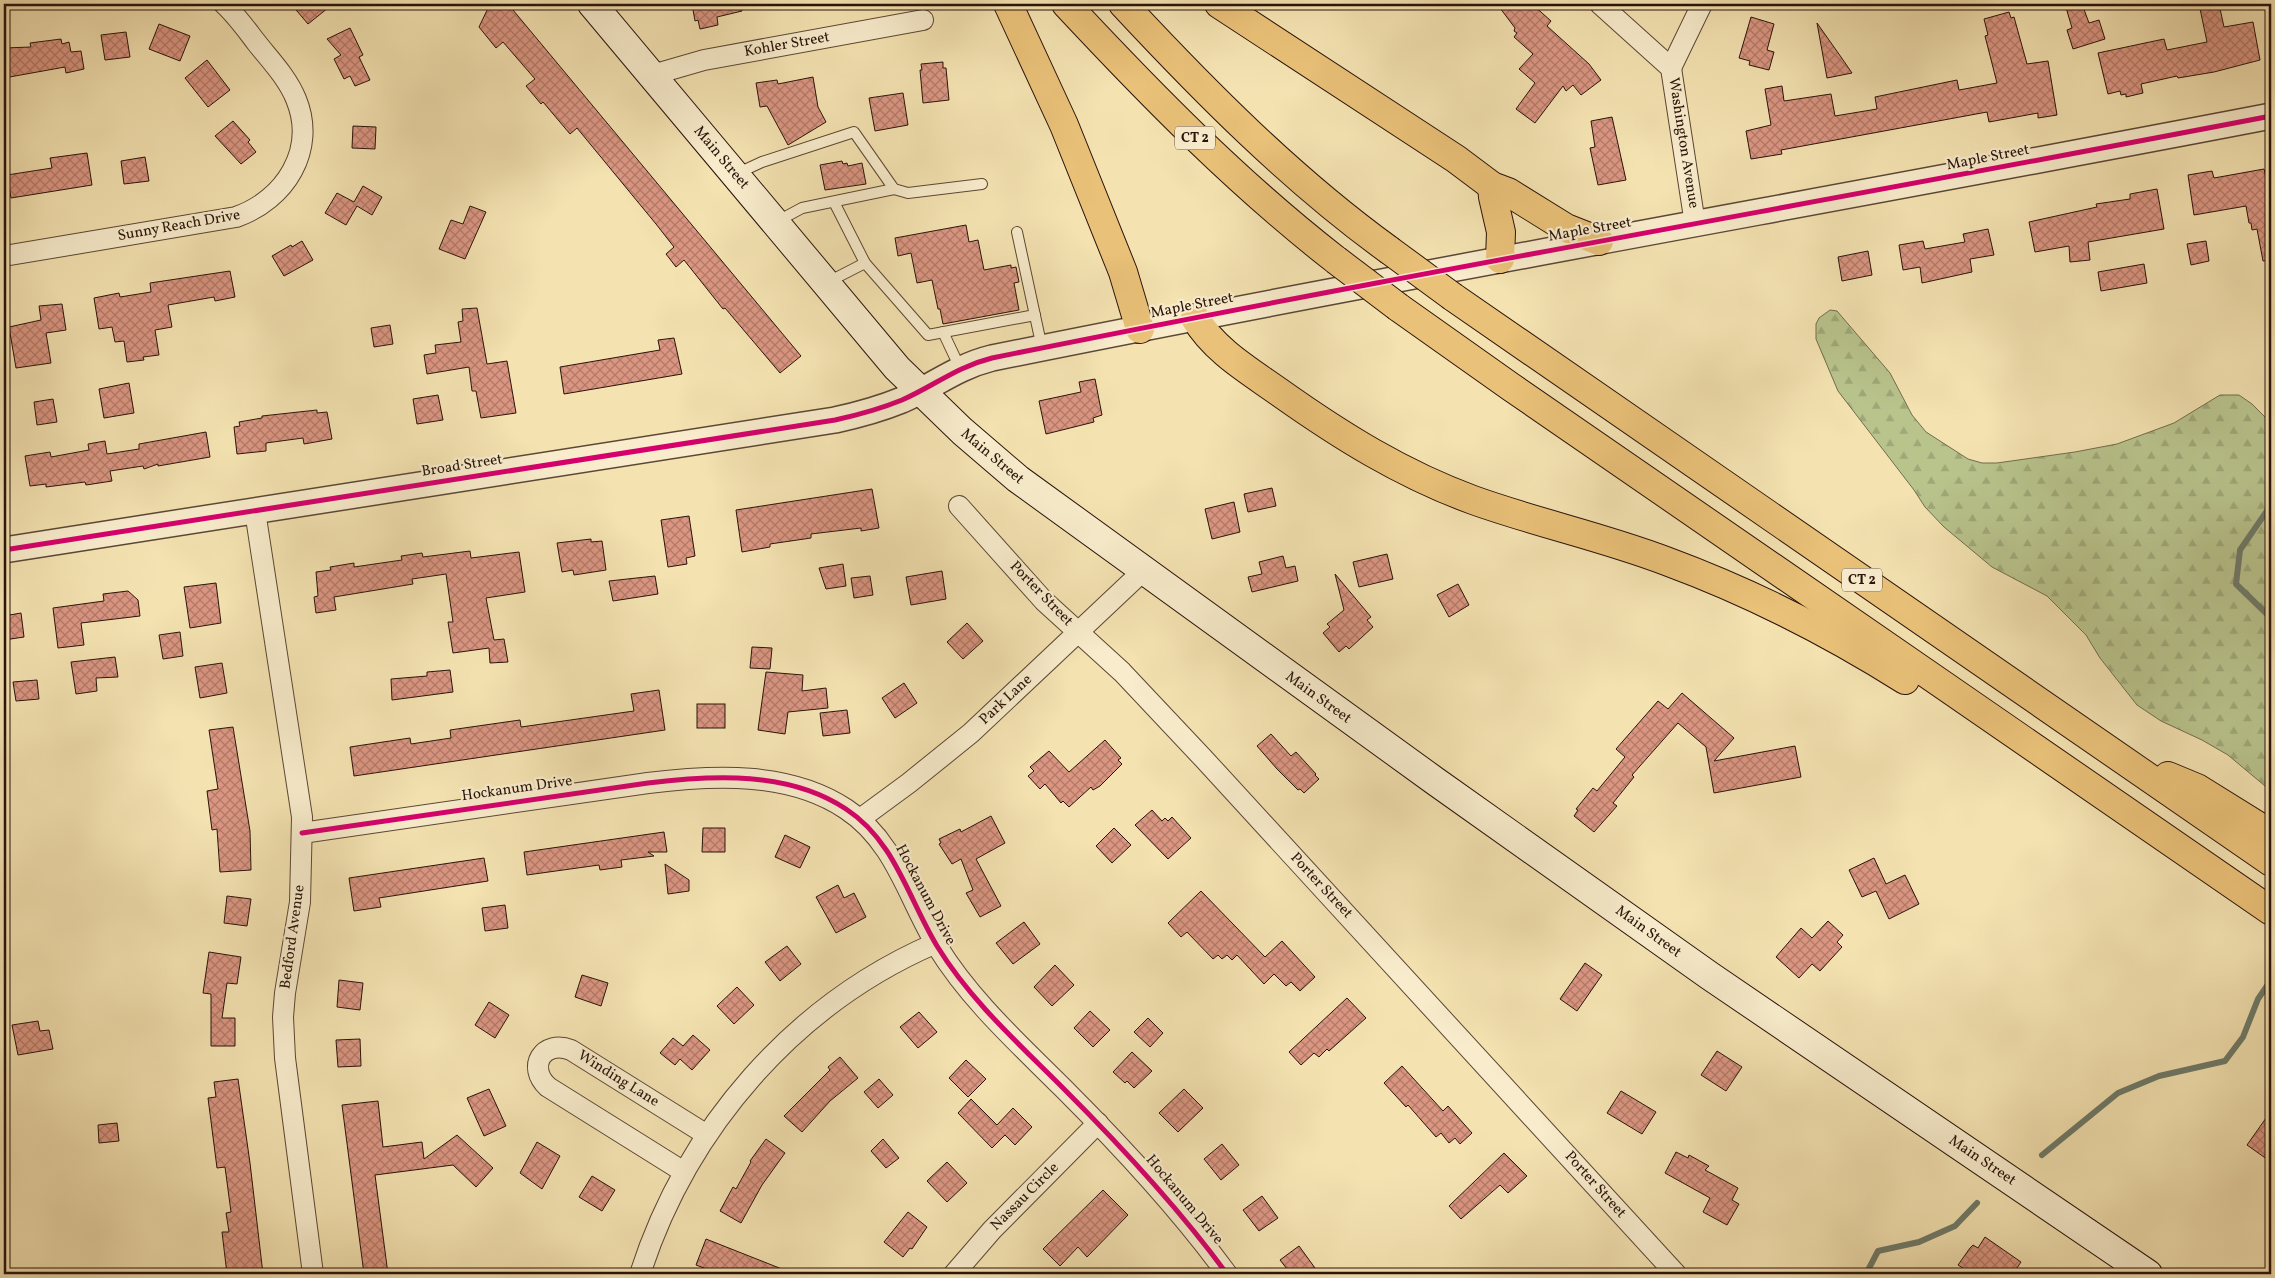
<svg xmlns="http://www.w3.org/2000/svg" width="2275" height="1278" viewBox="0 0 2275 1278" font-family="Vollkorn,serif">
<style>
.forest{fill:url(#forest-firs);stroke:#716c4c}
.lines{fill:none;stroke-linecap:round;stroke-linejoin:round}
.stream{stroke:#6e7a69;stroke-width:6}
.building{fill:url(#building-cross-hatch);stroke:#29130a}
.service-casing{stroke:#5c4734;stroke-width:12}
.minor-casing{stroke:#5c4734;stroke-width:22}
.tertiary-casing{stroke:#5c4734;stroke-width:28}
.secondary-casing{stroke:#29130a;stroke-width:30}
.motorway-casing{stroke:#29130a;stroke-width:30}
.service{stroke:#f8eccc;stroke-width:10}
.minor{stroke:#f8eccc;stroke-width:20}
.tertiary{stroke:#f8eccc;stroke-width:25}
.secondary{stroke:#f8eccc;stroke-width:28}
.motorway{stroke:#eac178;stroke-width:28}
.motorway-bridge-casing{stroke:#29130a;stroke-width:30;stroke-linecap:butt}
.motorway-bridge{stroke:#eac178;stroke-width:28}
.cycleway-casing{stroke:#f8eccc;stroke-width:8}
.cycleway{stroke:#d6006c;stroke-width:5}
.labels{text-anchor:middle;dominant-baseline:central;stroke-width:4.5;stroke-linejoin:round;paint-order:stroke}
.shield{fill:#f8eccc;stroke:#675444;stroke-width:1}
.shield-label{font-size:14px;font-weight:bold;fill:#29130a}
.street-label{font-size:15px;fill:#29130a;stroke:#f8eccc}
</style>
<defs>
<pattern id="forest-firs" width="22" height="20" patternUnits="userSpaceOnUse" patternTransform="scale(1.25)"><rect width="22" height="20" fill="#b9c48d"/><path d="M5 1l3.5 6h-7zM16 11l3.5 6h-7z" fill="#9fa878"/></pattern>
<pattern id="building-cross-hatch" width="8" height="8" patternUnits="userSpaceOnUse" patternTransform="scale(1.25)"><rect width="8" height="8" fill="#db9682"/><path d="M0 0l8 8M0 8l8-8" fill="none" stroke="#b27969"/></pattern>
</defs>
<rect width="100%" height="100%" fill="#f4e2b1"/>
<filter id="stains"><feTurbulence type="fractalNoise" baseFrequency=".004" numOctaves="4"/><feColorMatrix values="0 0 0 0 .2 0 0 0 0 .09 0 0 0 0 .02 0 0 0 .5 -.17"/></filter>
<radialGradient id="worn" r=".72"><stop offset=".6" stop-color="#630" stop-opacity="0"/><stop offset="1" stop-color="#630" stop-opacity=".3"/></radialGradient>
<path class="forest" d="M1830,310l7,1 53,62 22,42 14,17 42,27 14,4h15l78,-11 42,-8 57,-21 46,-28h19l13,9 19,19v368l-43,-36 -26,-15 -41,-19 -24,-16 -37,-47 -14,-23 -39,-39 -55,-29 -48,-40 -19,-20 -11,-17 -76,-99 -22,-52v-15l3,-6z"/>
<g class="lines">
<g class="stream">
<path d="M2271,505l-31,45 -4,34 35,34"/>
<path d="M2042,1155l76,-62 41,-17 66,-15 18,-24 15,-38 13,-19"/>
<path d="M1866,1274l12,-23 41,-9 36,-16 22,-23"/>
</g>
</g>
<g class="building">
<path d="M291,4h42l-25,20z"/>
<path d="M490,4h18l293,352 -21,17 -55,-65 -2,1 -39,-49 -8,7 -10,-13 8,-7 -18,-23 -79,-96 -7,6 -27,-32 -2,2 -15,-18 9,-7 -32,-37 -7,6 -17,-21z"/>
<path d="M692,4h49l1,7 -25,6 1,8 -18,4 -2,-9 -3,1z"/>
<path d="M1497,4h35l19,17 -4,5 42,38 12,16 -20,15 -8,-10 -7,6 -3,-5 -28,37 -19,-14 19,-26 -16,-14 14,-15 -19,-17 3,-4 -3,-2 1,-3z"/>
<path d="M2065,4h17l7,19 10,-3 6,19 -32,10 -6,-19 5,-2z"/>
<path d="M2199,4h20l5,23 29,-5 7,38 -46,12 -36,6 -1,-2 -36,8 2,9 -17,4v-3l-5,1 -1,-4 -12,3 -10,-41 66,-14 3,11 40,-8z"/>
<path d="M2009,12l2,6 3,-1 13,47 21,-3 9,54 -19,3v-5l-49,9 -2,-10 -206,38 1,4 -31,5 -5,-28 25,-6 -6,-36 17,-3 2,15 47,-7 4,22 42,-7 -2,-12 82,-17 2,10 38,-7 -12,-47 3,-1 -4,-16z"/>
<path d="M1751,17l23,7 -7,26 7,2 -5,18 -20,-5 1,-4 -11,-3z"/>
<path d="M1817,23l24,34 11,16 -25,5z"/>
<path d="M159,24l31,12 -10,25 -31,-12z"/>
<path d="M350,28l13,27 -4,2 11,23 -15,6 -5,-10 -6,3 -10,-20 7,-4 -14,-16z"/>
<path d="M126,32l4,25 -25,3 -4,-25z"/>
<path d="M61,39l1,5 7,-2 2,10 10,-1 3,18 -18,4 -1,-6 -61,11v-30l27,-1 -1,-4z"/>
<path d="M207,60l23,30 -22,17 -23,-29z"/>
<path d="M943,62v6h3l3,32 -26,3 -3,-33h2l-1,-6z"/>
<path d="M813,77l5,30 8,15 -38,23 -21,-39 -7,1 -4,-24 21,-3 1,4z"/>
<path d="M903,93l5,32 -33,6 -6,-33z"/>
<path d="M1612,117l14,63 -28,5 -8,-37 5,-1 -4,-26z"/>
<path d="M233,121l17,19 -2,2 8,10 -15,12 -26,-28z"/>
<path d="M353,126l23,1 -1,22 -23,-1z"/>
<path d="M87,153l5,32 -81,13 -4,-23 45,-7 -2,-10z"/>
<path d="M145,157l4,24 -25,3 -3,-23z"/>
<path d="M842,161l1,3 4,-1 1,3 14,-3 4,21 -41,6 -5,-25z"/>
<path d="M2264,169l7,30v61l-8,1 -6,-32 -5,1 -1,-7h-2l-3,-17 -52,9 -6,-40 24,-4 2,7z"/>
<path d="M363,186l19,11 -10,18 -15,-9 -11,19 -21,-12 12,-20 17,9z"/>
<path d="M2157,189l7,40 -76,13 2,18 -20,2 -1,-16 -34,6 -6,-30 68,-15 -1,-3 34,-5v-5z"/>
<path d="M470,206l16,6 -21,47 -26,-10 12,-29 12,4z"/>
<path d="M966,225l3,17 9,-2 6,30 27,-5v3l5,-1 3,15 -5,1 5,27 -76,14 -3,-15h-2l-6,-29 -15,3 -6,-30 -13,3 -3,-18z"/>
<path d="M1988,229l6,26 -24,4 2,13 -50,11 -2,-16 -17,3 -4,-25 24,-4 2,8 40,-7 -2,-8z"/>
<path d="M302,241l11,19 -29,16 -12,-20 19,-11 1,2z"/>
<path d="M2206,241l3,20 -18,4 -4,-21z"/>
<path d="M1868,251l4,24 -30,6 -4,-24z"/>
<path d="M2144,264l3,19 -46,8 -3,-19z"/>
<path d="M230,271l5,26 -20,4 -1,-4 -46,8 4,22 -17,3 4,25 -16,2 1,3 -17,2 -3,-21 -9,1 -3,-15 -13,2 -5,-31 25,-5 1,4 31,-5 -1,-9z"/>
<path d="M62,304l4,26 -20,3 5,30 -35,5 -7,-41 32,-7 -2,-14z"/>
<path d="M477,308l10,56 20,-3 9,52 -35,5 -5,-27h-4l-3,-24 -42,7 -3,-19 12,-2 -1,-8 26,-3 -3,-20 5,-1 -1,-12z"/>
<path d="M390,325l3,19 -19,3 -3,-19z"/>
<path d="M674,338l8,36 -118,20 -4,-27 100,-17 -2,-10z"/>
<path d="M1095,379l7,36 -9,3 1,4 -48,12 -7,-33 42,-9 -2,-10z"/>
<path d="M129,383l5,30 -30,5 -5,-29z"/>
<path d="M438,395l5,25 -26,4 -4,-25z"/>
<path d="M53,399l4,23 -20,3 -3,-23z"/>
<path d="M317,410v3l10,-1 5,27 -28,5 -1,-6 -37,5v8l-29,3 -3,-27 6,-1 -1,-4 23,-4v-2z"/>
<path d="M206,432l4,25 -52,9v-2l-14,5 -1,-3 -33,5 2,10 -26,4 -1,-3 -39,5v-3l-16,2 -5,-30 25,-4 1,5 38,-7 -1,-6 17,-3 2,13 32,-5v-5z"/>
<path d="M1272,488l4,18 -28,6 -4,-18z"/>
<path d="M872,489l7,39 -18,3v-3l-50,6v4l-41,6v3l-28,5 -6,-42z"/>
<path d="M1234,502l6,30 -28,7 -7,-30z"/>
<path d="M689,516l6,40 -9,2 1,6 -19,3 -7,-47z"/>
<path d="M591,539v3l11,-1 4,29 -32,5 -1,-5 -11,2 -5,-29z"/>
<path d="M470,551l1,7 48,-6 6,40 -39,6 8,42 10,-1 4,23 -18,1 -1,-15 -36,5 -5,-31h5l-7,-48 -34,5 1,5 -79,13 2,13 -20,3 -2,-16 4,-1 -2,-24 15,-2 -1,-3 24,-4v4l48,-7 -1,-4 21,-3 1,4z"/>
<path d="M1387,554l6,25 -34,8 -6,-25z"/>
<path d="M1283,556l3,12 9,-2 3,15 -46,11 -4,-15 14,-3 -3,-12z"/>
<path d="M843,564l3,22 -20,3 -7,-21z"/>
<path d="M942,571l4,28 -35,6 -5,-28z"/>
<path d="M1335,574l36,43 -4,3 6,7 -24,22 -3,-3 -7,6 -16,-19 7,-6 -3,-3 17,-14z"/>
<path d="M655,576l3,18 -45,7 -4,-20z"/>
<path d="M870,576l3,19 -19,3 -3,-20z"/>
<path d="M216,583l5,40 -31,5 -6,-41z"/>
<path d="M1458,584l11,21 -20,12 -12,-22z"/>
<path d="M128,591l10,9 2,16 -59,7 3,22 -26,3 -5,-40 51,-7 -1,-7z"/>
<path d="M21,613l3,24 -20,3v-24z"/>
<path d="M967,623l16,18 -20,18 -16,-17z"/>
<path d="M180,632l3,24 -20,3 -4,-24z"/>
<path d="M752,647l20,1 -2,21 -20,-1z"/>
<path d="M115,657l3,20 -22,1 1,13 -21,3 -5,-32z"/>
<path d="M222,663l5,30 -27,5 -5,-31z"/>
<path d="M450,670l3,22 -61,8 -1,-21 36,-3v-4z"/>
<path d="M766,672l37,3 -1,16 24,-3 2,20 -40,4 -3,22 -27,-4z"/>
<path d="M37,680l2,19 -23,2 -3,-19z"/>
<path d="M904,683l13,20 -22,15 -13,-20z"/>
<path d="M659,690l6,40 -311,46 -4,-29 60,-9 1,6 40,-6 -1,-8 70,-10 1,7 113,-16 -3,-17z"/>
<path d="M1682,693l52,45 -20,23 81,-15 6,31 -87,16 -8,-46 -28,-24 -46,52 2,2 -21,26 4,3 -23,26 -20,-16 4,-6 -2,-1 17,-21 4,3 28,-34 -9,-8 42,-48 10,8z"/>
<rect x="697" y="704" width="28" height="24"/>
<path d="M847,710l3,23 -27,3 -3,-23z"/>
<path d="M233,727l17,104 1,39 -31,2 -3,-43 -5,1 -5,-39 11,-2 -9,-59z"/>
<path d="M1271,734l20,22 5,-4 20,22 -1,1 4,4 -15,14 -4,-4 -2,1 -21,-21 -20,-23z"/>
<path d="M1105,740l16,18 -3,2 4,4 -22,22 -7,4 -2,-3 -22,20 -6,-6 -2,2 -16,-19 -5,5 -12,-13 6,-5 -4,-4 19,-16 20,21z"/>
<path d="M1152,810l10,11 3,-3 3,3 4,-4 19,21 -23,21 -33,-34z"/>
<path d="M991,816l14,27 -29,16 25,47 -21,11 -14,-24 7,-3 -12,-31 -9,5 -13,-20 2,-1 -2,-4 21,-10 1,3z"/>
<path d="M703,828h22v24h-23z"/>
<path d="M1114,828l17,17 -19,18 -16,-17z"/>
<path d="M664,832l3,20h-19l6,4 -33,4 1,7 -22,3 -1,-5 -72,10 -3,-23z"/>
<path d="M785,835l25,12 -10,21 -25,-11z"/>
<path d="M484,858l4,23 -109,17 2,9 -27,4 -5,-33z"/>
<path d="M1874,858l12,26 19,-9 14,29 -30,15 -13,-28 -14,6 -13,-27z"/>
<path d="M665,864l24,16v11l-21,3z"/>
<path d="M838,885l6,13 10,-5 12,24 -30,16 -20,-36z"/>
<path d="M1201,891l64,66 17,-16 33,36 -15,14 -9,-9 -5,4 -12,-12 -10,10 -27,-29 -5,5 -5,-5 -5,4 -4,-4 -5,4 -26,-27 -6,5 -13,-14z"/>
<path d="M227,896l24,3 -4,27 -23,-3z"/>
<path d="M505,905l3,23 -23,3 -3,-23z"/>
<path d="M1828,921l15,14 -6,7 5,5 -22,24 -8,-7 -13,14 -23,-21 25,-29 11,10z"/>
<path d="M1024,922l16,22 -27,20 -17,-21z"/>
<path d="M787,946l14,18 -21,17 -15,-19z"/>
<path d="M209,952l32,5 -4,27 -10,-1 -5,35h13v28h-24v-52l-8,-1z"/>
<path d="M1585,963l17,12 -25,36 -17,-12z"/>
<path d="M1055,965l19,20 -22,21 -18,-19z"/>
<path d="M582,975l26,8 -7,23 -26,-9z"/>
<path d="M339,980l24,3 -3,27 -23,-3z"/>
<path d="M737,987l17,18 -20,19 -17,-18z"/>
<path d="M1347,998l19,20 -37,33 -2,-2 -8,8 -5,-4 -13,12 -12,-13z"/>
<path d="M489,1002l20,13 -14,23 -20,-13z"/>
<path d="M1090,1011l20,19 -17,17 -19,-19z"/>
<path d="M919,1012l18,20 -19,16 -18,-21z"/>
<path d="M1148,1018l15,15 -13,14 -16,-15z"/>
<path d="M38,1021l2,10 9,-1 4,19 -35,6 -6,-30z"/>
<path d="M693,1035l17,15 -18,20 -12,-11 -5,6 -15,-12 13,-15 10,8z"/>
<path d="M360,1039l1,27 -23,1 -2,-27z"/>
<path d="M1717,1051l25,16 -16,24 -25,-16z"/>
<path d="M1132,1052l20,19 -18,17 -7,-7 -2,2 -12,-11z"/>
<path d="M840,1057l18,21 -28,23 -28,31 -18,-16 46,-46 -2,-3z"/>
<path d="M966,1060l20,19 -18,18 -19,-19z"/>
<path d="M1402,1066l41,45 5,-5 24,27 -12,11 -5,-6 -6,5 -8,-10 -5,4 -28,-32 -2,2 -22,-24z"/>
<path d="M238,1079l12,84 13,111h-36l-5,-42h7l-3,-19 5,-1 -6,-45 -8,1 -9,-70 8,-1 -2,-15z"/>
<path d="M879,1079l14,16 -15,13 -14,-16z"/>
<path d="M489,1089l17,37 -22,10 -17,-38z"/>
<path d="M1184,1089l19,19 -25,24 -19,-19z"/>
<path d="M1621,1091l35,21 -14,22 -35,-21z"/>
<path d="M971,1099l26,26 16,-17 19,19 -17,18 -10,-10 -13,13 -34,-35z"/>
<path d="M378,1101l5,46 39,-5 2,17 33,-24 36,33 -17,19 -23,-22 -78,10 13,99h-24l-22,-169z"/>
<path d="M2271,1111v51l-24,-17z"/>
<path d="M117,1123l2,18 -20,2 -1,-18z"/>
<path d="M766,1139l19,14 -23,32 -21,38 -21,-12 13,-24 3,2 15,-27 -1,-1z"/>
<path d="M883,1139l16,19 -13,10 -15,-17z"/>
<path d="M537,1142l23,14 -18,33 -22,-16z"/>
<path d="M1222,1144l17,21 -18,15 -17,-21z"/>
<path d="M1676,1152l12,6 1,-3 20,11 -4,4 33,18 -6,12 7,4 -12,21 -24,-13 7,-14 -45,-25z"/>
<path d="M1504,1153l23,23 -19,17 -8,-8 -39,34 -12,-13z"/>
<path d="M947,1162l20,21 -20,19 -20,-21z"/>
<path d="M592,1176l23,14 -13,21 -23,-14z"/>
<path d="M1103,1190l25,25 -41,42 -9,-10 -18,19 -17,-17z"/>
<path d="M1262,1196l16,22 -19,13 -16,-21z"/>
<path d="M908,1212l19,15 -15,22 -2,-1 -7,9 -19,-15z"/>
<path d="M1985,1237l36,25 -8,12h-41l-14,-9 12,-17 3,-3 5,3z"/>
<path d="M706,1239l86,34 -1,1h-71l-24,-9z"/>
<path d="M1299,1246l16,22 -9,6h-15l-11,-14z"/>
</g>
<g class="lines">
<g class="service-casing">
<g id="service">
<path d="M736,174l26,-12 92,-30 40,57 14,4 74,-9"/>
<path d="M834,202l31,61"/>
<path d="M776,222l26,-14 92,-19"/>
<path d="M1017,232l25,116"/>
<path d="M828,282l37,-19 63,72 107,-20"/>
<path d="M943,332l17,36"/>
</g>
</g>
<g class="minor-casing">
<g id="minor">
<path d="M1600,4l71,64 24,156"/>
<path d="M1671,68l31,-64"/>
<path d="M652,75l52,-15 219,-40"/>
<path d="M4,256l232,-39c49,-17 81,-67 60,-118 -9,-22 -26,-39 -40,-57 -10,-13 -20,-27 -32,-38"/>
<path d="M959,506l85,95 78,71 81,86 473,516"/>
<path d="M255,511l47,306 -2,85 -15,91 -2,24 2,41 28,216"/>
<path d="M860,819l49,-36 62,-50 172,-162"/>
<path d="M302,833l346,-50c65,-8 141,-12 198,26 49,32 62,89 91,137 33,54 82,98 126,142 59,59 115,119 164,186"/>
<path d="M684,1172l-136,-85c-22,-20 -5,-48 23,-37l136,85"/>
<path d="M640,1274c47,-146 154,-270 296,-331"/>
<path d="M954,1274l38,-44 106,-107"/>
</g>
</g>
<g class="tertiary-casing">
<path id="tertiary" d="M4,550l831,-130c23,-5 45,-11 67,-20 32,-14 54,-33 90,-42 425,-86 853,-160 1279,-242"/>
</g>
<g class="secondary-casing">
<path id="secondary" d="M592,4l305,364 65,63 56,48 417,302 275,195 438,298"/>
</g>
<g class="motorway-casing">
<g id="motorway">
<path d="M1008,4l56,121 59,147 17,57"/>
<path d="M1066,4c85,91 171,179 270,256"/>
<path d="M1123,4c82,88 168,175 266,246"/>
<path d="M1219,4l237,155 36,27 16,6 58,36 33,13"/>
<path d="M1492,186l1,11 8,35 -1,27"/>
<path d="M1453,297l818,565"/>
<path d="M1398,307l113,80 760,524"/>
<path d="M1195,318c20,33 53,52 84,74 62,44 123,82 194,108 64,23 130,37 193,61 84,31 163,71 239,119"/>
<path d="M2168,776l29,12 74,46"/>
</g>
</g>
<use href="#service" class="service"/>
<use href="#minor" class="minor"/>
<use href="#tertiary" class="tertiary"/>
<use href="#secondary" class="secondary"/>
<use href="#motorway" class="motorway"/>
<g class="motorway-bridge-casing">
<g id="motorway-bridge">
<path d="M1389,250l64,47"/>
<path d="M1336,260l62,47"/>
</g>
</g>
<use href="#motorway-bridge" class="motorway-bridge"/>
<g class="cycleway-casing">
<g id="cycleway">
<path d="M4,550l831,-130c23,-5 45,-11 67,-20 32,-14 54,-33 90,-42 425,-86 853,-160 1279,-242"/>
<path d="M302,833l346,-50c65,-8 141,-12 198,26 49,32 62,89 91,137 33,54 82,98 126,142 59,59 115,119 164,186"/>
</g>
</g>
<use href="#cycleway" class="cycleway"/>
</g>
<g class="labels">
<g class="shield">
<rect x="1175" y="126.5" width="40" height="23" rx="4"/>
<rect x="1842" y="568.5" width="40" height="23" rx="4"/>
</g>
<g class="shield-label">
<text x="1195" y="138">CT 2</text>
<text x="1862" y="580">CT 2</text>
</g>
<g class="street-label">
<text transform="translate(787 45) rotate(-10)">Kohler Street</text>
<text transform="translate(1683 143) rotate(81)">Washington Avenue</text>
<text transform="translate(721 158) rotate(50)">Main Street</text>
<text transform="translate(1988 158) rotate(-11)">Maple Street</text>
<text transform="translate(179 226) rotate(-10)">Sunny Reach Drive</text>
<text transform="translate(1590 230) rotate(-10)">Maple Street</text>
<text transform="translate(1192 306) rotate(-11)">Maple Street</text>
<text transform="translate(992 457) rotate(40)">Main Street</text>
<text transform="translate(462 466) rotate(-9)">Broad Street</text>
<text transform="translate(1041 594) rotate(46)">Porter Street</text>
<text transform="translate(1318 698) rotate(36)">Main Street</text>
<text transform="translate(1006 700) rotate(-43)">Park Lane</text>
<text transform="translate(517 789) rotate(-8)">Hockanum Drive</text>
<text transform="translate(1321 886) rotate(47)">Porter Street</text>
<text transform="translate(925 895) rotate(62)">Hockanum Drive</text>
<text transform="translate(1648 932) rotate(36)">Main Street</text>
<text transform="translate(293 937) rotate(-82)">Bedford Avenue</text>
<text transform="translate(618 1079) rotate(32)">Winding Lane</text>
<text transform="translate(1982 1161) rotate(34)">Main Street</text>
<text transform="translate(1595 1185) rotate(48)">Porter Street</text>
<text transform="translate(1025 1197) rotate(-45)">Nassau Circle</text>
<text transform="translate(1184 1200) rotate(50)">Hockanum Drive</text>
</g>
</g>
<rect width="2275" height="1278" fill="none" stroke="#f4e2b1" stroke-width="20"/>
<rect x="5" y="5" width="2265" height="1268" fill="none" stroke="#29130a" stroke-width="2.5"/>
<rect x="10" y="10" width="2255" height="1258" fill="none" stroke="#29130a"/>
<rect width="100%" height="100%" filter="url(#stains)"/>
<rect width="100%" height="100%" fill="url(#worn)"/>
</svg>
